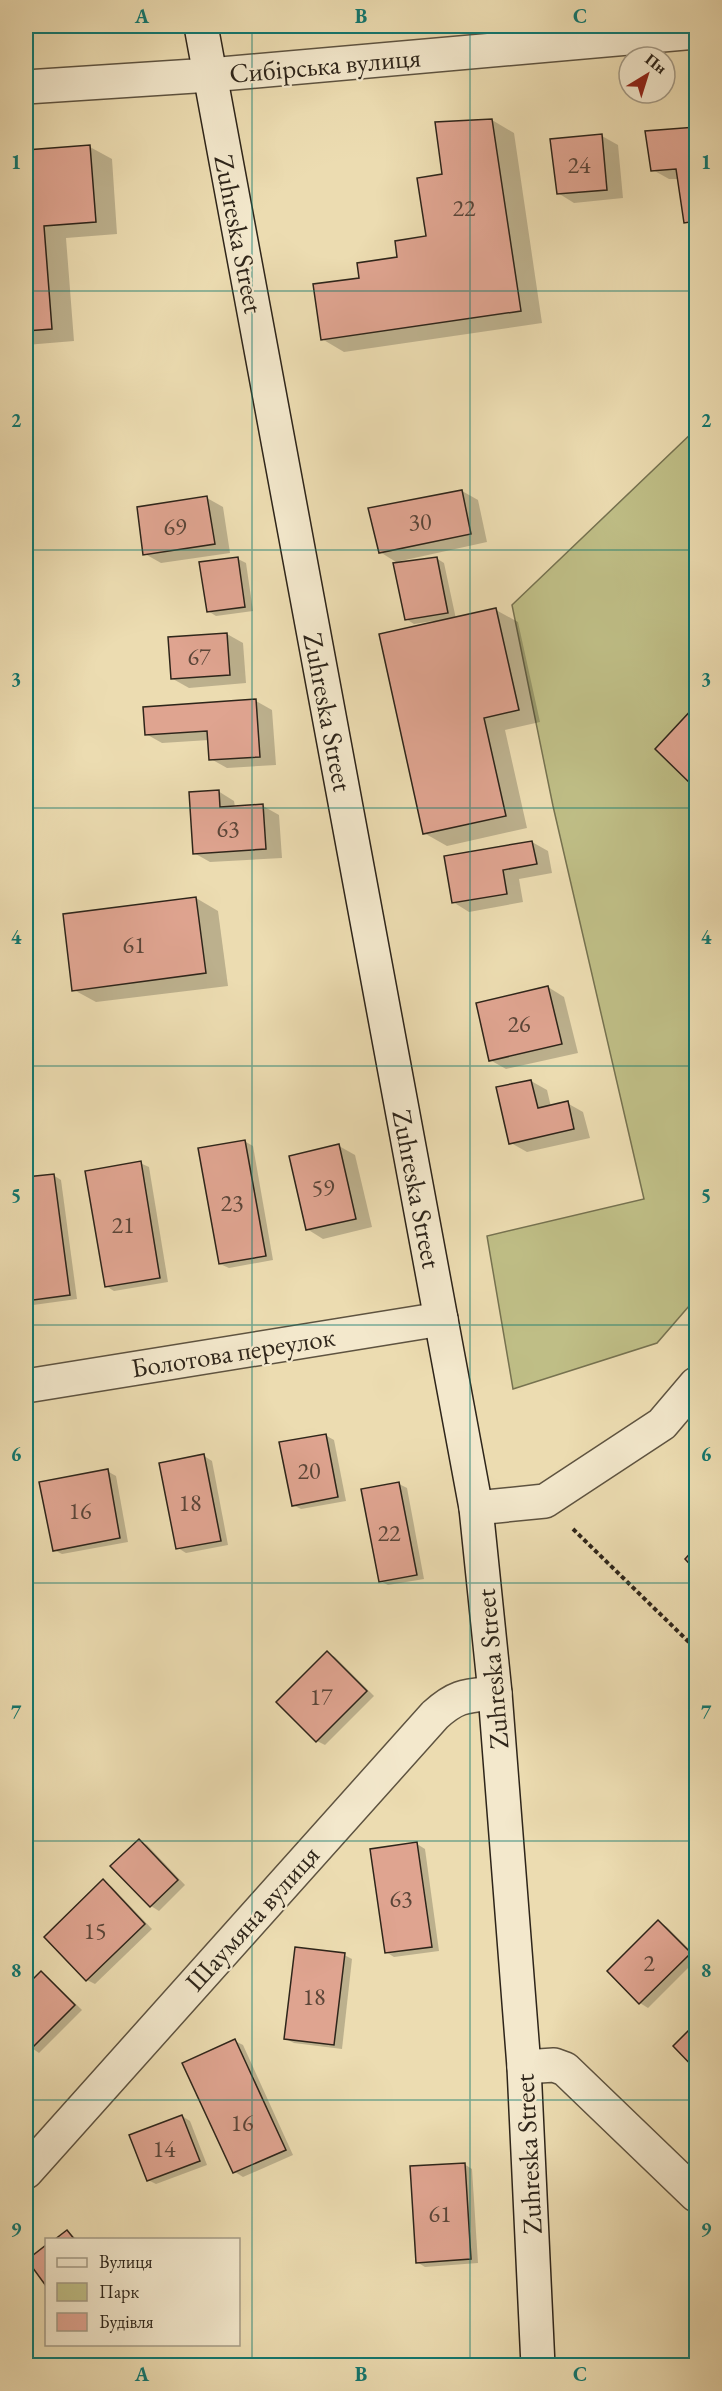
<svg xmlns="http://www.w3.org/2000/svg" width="722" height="2391" viewBox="0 0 722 2391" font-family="'EB Garamond',serif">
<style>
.green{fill:#bfbe86;stroke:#767250;stroke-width:1.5}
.shadow{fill:#0003}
.building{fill:#dfa490;stroke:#2e251a;stroke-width:1.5}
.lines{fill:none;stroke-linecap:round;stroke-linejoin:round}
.street-casing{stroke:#5e5340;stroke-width:36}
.secondary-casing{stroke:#2e251a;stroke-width:36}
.path{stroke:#2e251a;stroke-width:4;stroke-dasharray:4.5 3;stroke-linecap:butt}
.street{stroke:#f3e8cc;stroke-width:33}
.secondary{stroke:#f3e8cc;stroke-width:33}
.grid{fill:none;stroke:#0f766e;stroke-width:1.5;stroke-opacity:0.55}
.labels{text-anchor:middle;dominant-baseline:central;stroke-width:4.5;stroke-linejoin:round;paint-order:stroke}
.number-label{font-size:24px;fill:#5a4538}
.street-label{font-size:27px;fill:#2e251a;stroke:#f3e8cc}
.neatline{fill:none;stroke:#0f766e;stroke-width:2}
.grid-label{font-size:20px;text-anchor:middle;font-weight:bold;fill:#0f766e}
</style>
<rect width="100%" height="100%" fill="#ecdcb1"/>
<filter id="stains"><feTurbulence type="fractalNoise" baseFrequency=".00333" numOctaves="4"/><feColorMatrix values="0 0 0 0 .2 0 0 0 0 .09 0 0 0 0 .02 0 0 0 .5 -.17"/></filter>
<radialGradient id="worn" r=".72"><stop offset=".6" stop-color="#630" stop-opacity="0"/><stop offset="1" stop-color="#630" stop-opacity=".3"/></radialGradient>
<path class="green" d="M696,429v869l-39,45 -144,46 -26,-153 157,-37 -91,-393 -41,-201z"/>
<g class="shadow">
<path d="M492,120l22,13 28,190 -198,29 -22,-13 39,-60 38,-20 29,-22 16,-61z"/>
<path d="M696,129v99l-10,-6 -7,-43h-10l-16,-9 -7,-38z"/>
<path d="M602,136l16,9 5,53 -49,5 -16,-10z"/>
<path d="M90,147l22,12 5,75 -51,4 8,103 -48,4v-194z"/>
<path d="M462,491l16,9 9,42 -91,20 -16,-10z"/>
<path d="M207,498l16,9 7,46 -69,10 -16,-9z"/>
<path d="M696,502v10l-4,-5z"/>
<path d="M436,558l8,5 12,56 40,-9 22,12 22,100 -35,8 22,98 -80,18 -23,-13 9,-210v-2l-19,3 -8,-5z"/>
<path d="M238,559l8,4 7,48 -37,5 -8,-5z"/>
<path d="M227,634l16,9 3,40 -57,5 -16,-9z"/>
<path d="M256,701l16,9 4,55 -49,3 -16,-9 -2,-19 -47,3 -16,-9z"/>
<path d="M696,707v80l-39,-38z"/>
<path d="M218,791l16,10 1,6 28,-1 16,9 3,43 -72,4 -16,-9z"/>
<path d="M532,842l16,9 4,22 -33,6 4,23 -54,10 -16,-10z"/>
<path d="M196,898l22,13 10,75 -132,16 -22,-12z"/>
<path d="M548,987l16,10 14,56 -72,16 -16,-9z"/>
<path d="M531,1081l16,9 4,17 16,-4 16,9 7,26 -63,14 -16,-9z"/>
<path d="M244,1141l9,5 20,114 -44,8 -9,-4z"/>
<path d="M339,1146l16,9 17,72 -49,12 -16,-10z"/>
<path d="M140,1163l9,4 19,115 -54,9 -8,-5z"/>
<path d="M53,1175l8,5 16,119 -51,7v-127z"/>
<path d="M325,1435l9,5 12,61 -45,8 -8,-4z"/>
<path d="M204,1456l8,5 16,84 -42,8 -8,-5z"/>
<path d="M107,1471l9,5 12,66 -66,12 -8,-4z"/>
<path d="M399,1484l8,4 17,91 -36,6 -8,-4z"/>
<path d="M327,1653l8,4 39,39 -49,49 -8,-4z"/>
<path d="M139,1841l8,4 38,40 -26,26 -8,-5z"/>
<path d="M417,1844l8,5 14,102 -45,6 -8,-5z"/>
<path d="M103,1881l8,5 41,43 -57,55 -8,-4z"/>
<path d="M659,1922l8,5 29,29v4l-48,48 -8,-5 -31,-32z"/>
<path d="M344,1955l8,4 -10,90 -48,-6 -8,-4z"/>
<path d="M41,1973l8,5 33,32 -43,43 -13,-9v-55z"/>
<path d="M696,2025v43l-21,-22z"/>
<path d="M235,2041l8,4 50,110 -50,22 -8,-5 -51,-108z"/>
<path d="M182,2116l8,5 17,44 -51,19 -8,-4z"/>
<path d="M464,2164l8,5 6,94 -53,4 -8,-5z"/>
<path d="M67,2231l11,9h-22z"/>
<path d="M46,2247v37l-17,-24z"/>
</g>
<g class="building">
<path d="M492,119l29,192 -200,29 -8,-56 46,-6 -2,-15 40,-6 -2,-16 31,-5 -9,-58 25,-4 -7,-52z"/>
<path d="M696,127v94l-12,2 -8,-54 -25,2 -6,-40z"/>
<path d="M602,134l5,56 -50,4 -7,-55z"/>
<path d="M90,145l6,77 -52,4 8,103 -26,2v-181z"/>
<path d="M462,490l9,44 -92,19 -11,-45z"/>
<path d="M207,496l8,48 -72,11 -6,-48z"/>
<path d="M238,557l7,50 -38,5 -8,-50z"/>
<path d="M437,557l11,56 -43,7 -12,-57z"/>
<path d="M496,608l23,102 -35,8 22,98 -83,18 -44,-200z"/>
<path d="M227,633l3,42 -59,4 -3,-42z"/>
<path d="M256,699l4,58 -51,3 -2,-29 -62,4 -2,-28z"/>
<path d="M696,705v84l-41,-40z"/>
<path d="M219,790l1,17 43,-3 3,45 -73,5 -4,-62z"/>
<path d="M532,841l5,23 -34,6 4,24 -55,9 -8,-47z"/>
<path d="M196,897l10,76 -134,18 -9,-77z"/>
<path d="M548,986l14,58 -73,17 -13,-58z"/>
<path d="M531,1080l7,28 30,-7 6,28 -65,15 -13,-57z"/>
<path d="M245,1140l21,116 -47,8 -21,-116z"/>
<path d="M339,1144l17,75 -50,11 -17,-74z"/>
<path d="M141,1161l19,117 -55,9 -20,-116z"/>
<path d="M54,1174l16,121 -44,6v-124z"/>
<path d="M326,1434l12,63 -46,9 -13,-64z"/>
<path d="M204,1454l17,87 -45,8 -17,-86z"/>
<path d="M108,1469l12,69 -67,13 -14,-69z"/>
<path d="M399,1482l18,93 -38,7 -18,-93z"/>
<path d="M696,1547v24l-11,-12z"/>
<path d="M327,1651l40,40 -51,51 -40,-40z"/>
<path d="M139,1839l39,41 -28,27 -40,-41z"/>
<path d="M417,1842l15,105 -47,6 -15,-104z"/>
<path d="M103,1879l42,45 -59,57 -42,-44z"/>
<path d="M658,1920l33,33 -52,51 -32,-33z"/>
<path d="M295,1947l50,6 -11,92 -50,-6z"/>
<path d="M41,1971l34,34 -45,45 -4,-4v-60z"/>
<path d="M696,2023v47l-23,-24z"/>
<path d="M235,2039l51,111 -53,23 -51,-110z"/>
<path d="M182,2115l18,46 -53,20 -18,-46z"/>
<path d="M465,2163l6,96 -55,4 -6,-97z"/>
<path d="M67,2230l8,10h-21z"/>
<path d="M46,2245v41l-19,-26z"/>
</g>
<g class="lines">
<g class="street-casing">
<g id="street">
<path d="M26,87l184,-12 486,-43"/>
<path d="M26,1386l415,-67"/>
<path d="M476,1508l69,-7 117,-77 34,-40"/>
<path d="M524,2067l30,-2 11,4 131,126"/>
<path d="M26,2172l409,-457c22,-20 31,-19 60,-22"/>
</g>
</g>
<g class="secondary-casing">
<path id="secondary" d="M201,26l275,1482 19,185 29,374 14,299"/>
</g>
<path class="path" d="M573,1529l123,120"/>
<use href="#street" class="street"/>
<use href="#secondary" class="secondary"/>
</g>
<path class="grid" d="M252,26v2340M470,26v2340M26,291h670M26,550h670M26,808h670M26,1066h670M26,1325h670M26,1583h670M26,1841h670M26,2100h670"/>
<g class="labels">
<g class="number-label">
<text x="579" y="164">24</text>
<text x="464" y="207">22</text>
<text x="420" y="521">30</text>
<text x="175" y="526">69</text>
<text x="199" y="656">67</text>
<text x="228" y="828">63</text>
<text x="134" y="944">61</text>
<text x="519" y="1023">26</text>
<text x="323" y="1187">59</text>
<text x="232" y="1202">23</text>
<text x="123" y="1224">21</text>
<text x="309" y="1470">20</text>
<text x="190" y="1502">18</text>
<text x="80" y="1510">16</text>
<text x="389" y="1532">22</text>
<text x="321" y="1696">17</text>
<text x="401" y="1898">63</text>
<text x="95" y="1930">15</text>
<text x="649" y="1962">2</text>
<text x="314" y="1996">18</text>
<text x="242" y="2122">16</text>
<text x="164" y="2148">14</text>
<text x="440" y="2213">61</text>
</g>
<g class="street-label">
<text transform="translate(325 65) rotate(-5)">Сибірська вулиця</text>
<text transform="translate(239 234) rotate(79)">Zuhreska Street</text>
<text transform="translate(328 712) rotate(79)">Zuhreska Street</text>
<text transform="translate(417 1189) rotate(79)">Zuhreska Street</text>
<text transform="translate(233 1352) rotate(-9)">Болотова переулок</text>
<text transform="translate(492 1669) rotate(-95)">Zuhreska Street</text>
<text transform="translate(252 1918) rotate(-48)">Шаумяна вулиця</text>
<text transform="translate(528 2154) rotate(-93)">Zuhreska Street</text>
</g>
</g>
<rect width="722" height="2391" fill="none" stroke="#ecdcb1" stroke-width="66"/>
<rect x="45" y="2238" width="195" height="108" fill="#f3e8cc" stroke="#a49a85" stroke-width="1.5"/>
<rect x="57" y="2258" width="30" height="9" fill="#f3e8cc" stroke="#a49a85" stroke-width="1.5"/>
<text x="99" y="2268" font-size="18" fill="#2e251a">Вулиця</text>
<rect x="57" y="2283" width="30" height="18" fill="#bfbe86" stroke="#a49a85" stroke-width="1.5"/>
<text x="99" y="2298" font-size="18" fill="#2e251a">Парк</text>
<rect x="57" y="2313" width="30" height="18" fill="#dfa490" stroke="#a49a85" stroke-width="1.5"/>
<text x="99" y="2328" font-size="18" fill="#2e251a">Будівля</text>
<g transform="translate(647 75) rotate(38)"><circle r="28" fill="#f3e8cc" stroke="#a49a85" stroke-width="1.5"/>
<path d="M0-4.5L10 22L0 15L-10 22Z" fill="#8f2418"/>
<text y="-9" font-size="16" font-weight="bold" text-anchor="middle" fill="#2e251a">Пн</text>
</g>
<rect x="33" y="33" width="656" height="2325" class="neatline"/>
<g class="grid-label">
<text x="142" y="23">A</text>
<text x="361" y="23">B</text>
<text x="580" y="23">C</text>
<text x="16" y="169">1</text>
<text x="706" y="169">1</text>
<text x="16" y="427">2</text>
<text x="706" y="427">2</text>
<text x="16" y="686">3</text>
<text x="706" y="686">3</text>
<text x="16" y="944">4</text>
<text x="706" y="944">4</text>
<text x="16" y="1202">5</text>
<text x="706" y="1202">5</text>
<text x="16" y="1461">6</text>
<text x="706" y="1461">6</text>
<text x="16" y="1719">7</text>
<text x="706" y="1719">7</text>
<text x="16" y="1977">8</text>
<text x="706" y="1977">8</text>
<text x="16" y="2236">9</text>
<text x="706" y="2236">9</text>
<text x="142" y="2381">A</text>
<text x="361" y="2381">B</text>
<text x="580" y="2381">C</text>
</g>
<rect width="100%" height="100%" filter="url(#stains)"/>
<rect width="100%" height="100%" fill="url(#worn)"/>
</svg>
